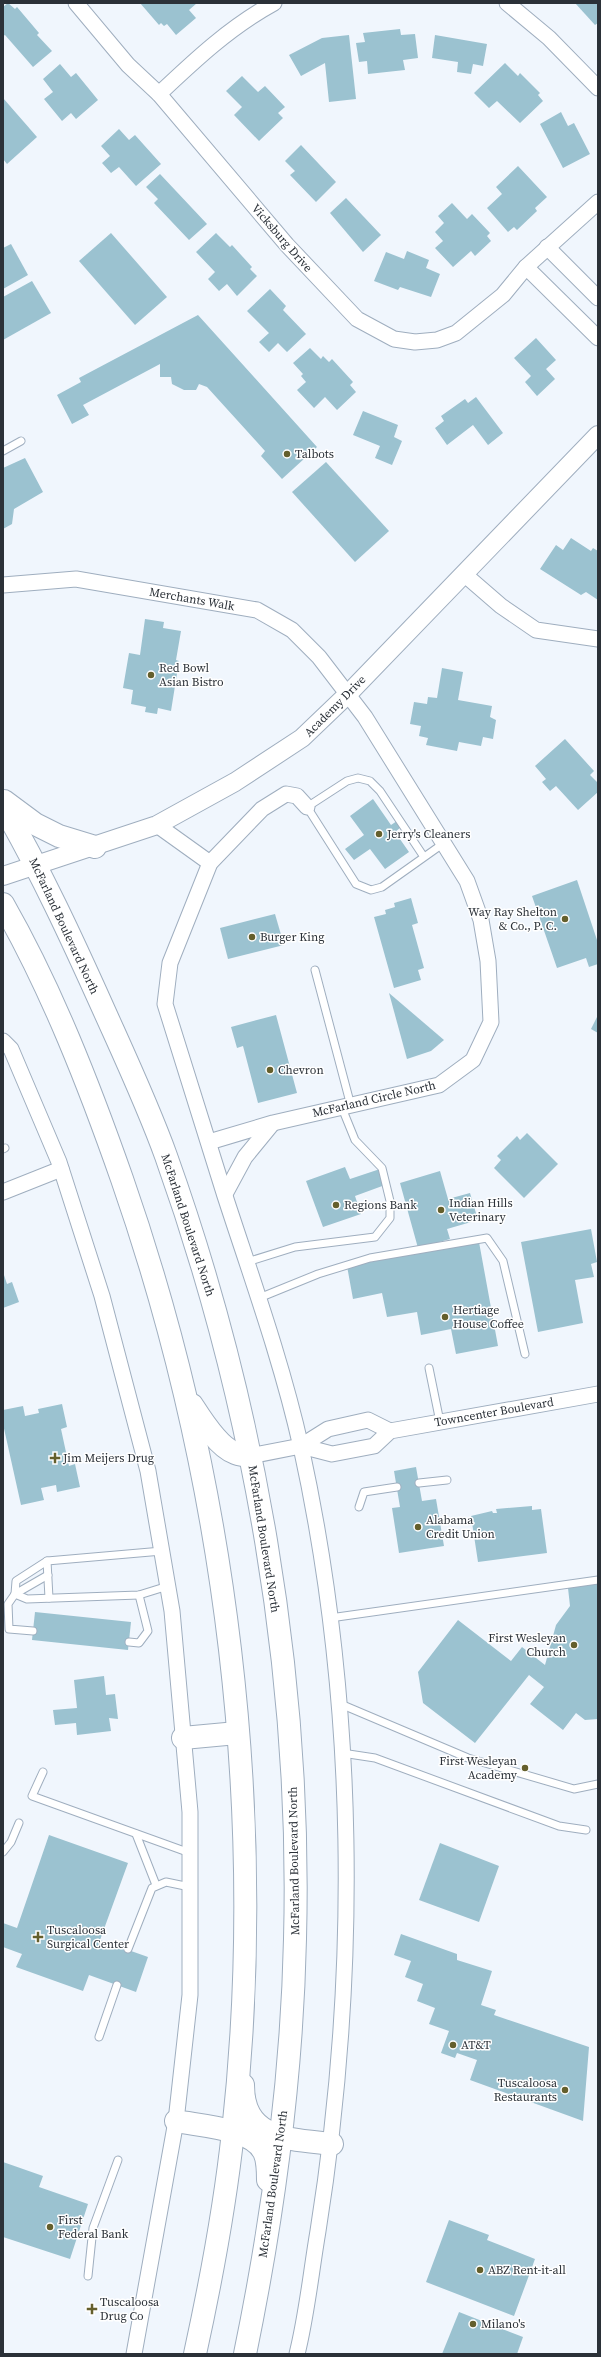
<svg xmlns="http://www.w3.org/2000/svg" width="601" height="2357" viewBox="0 0 601 2357" font-family="'Source Serif 4',serif">
<style>
.building{fill:#9bc2d0}
.lines{fill:none;stroke-linecap:round;stroke-linejoin:round}
.service-casing{stroke:#9faebf;stroke-width:9}
.minor-casing{stroke:#9faebf;stroke-width:17}
.tertiary-casing{stroke:#9faebf;stroke-width:20}
.trunk-casing{stroke:#9faebf;stroke-width:24}
.service{stroke:#fff;stroke-width:7}
.minor{stroke:#fff;stroke-width:15}
.tertiary{stroke:#fff;stroke-width:18}
.trunk{stroke:#fff;stroke-width:22}
.poi-dot{fill:#645f2c;stroke:#fff;stroke-width:1.5}
.labels{text-anchor:middle;dominant-baseline:central;stroke-width:3;stroke-linejoin:round;paint-order:stroke}
.street-label{font-size:12px;fill:#2b3138;stroke:#fff}
.poi-label{font-size:12px;fill:#2b3138;stroke:#fff;text-anchor:start}
</style>
<rect width="100%" height="100%" fill="#f0f6fd"/>
<g class="building">
<path d="M8,3l7,6 2,-2 22,26 -2,2 15,16 -19,16 -28,-32 -2,1v-29z"/>
<path d="M140,3h57l-8,7 7,8 -20,17 -9,-11 -3,2 -3,-3 -2,2z"/>
<path d="M575,3h23v20l-3,2z"/>
<path d="M400,29l1,6 14,-1 3,24 -15,2 2,10 -37,4 -1,-13 -8,1 -3,-19 9,-1 -2,-9z"/>
<path d="M349,35l7,64 -27,3 -4,-39 -24,13 -12,-21 33,-17z"/>
<path d="M435,35l52,9 -4,22 -10,-2 -2,10 -14,-2 1,-10 -26,-4z"/>
<path d="M505,63l13,13 2,-3 20,20 -2,2 5,6 -23,22 -23,-22 -8,7 -15,-15z"/>
<path d="M60,64l11,13 5,-4 22,27 -22,19 -5,-6 -9,8 -18,-22 9,-7 -10,-13z"/>
<path d="M242,76l16,16 7,-6 20,21 -7,6 5,5 -24,23 -25,-26 8,-8 -16,-16z"/>
<path d="M3,98l34,39 -30,27 -4,-5z"/>
<path d="M561,112l7,14 6,-3 16,31 -27,14 -23,-44z"/>
<path d="M119,129l10,11 6,-5 26,29 -25,22 -17,-19 -8,6 -9,-10 8,-7 -9,-10z"/>
<path d="M301,145l35,37 -20,20 -26,-27 5,-4 -10,-10z"/>
<path d="M518,166l29,31 -12,11 2,3 -20,19 -3,-3 -6,5 -21,-24 15,-14 -6,-7z"/>
<path d="M160,174l47,50 -18,16 -35,-37 4,-4 -12,-12z"/>
<path d="M346,198l35,37 -18,17 -33,-39z"/>
<path d="M452,203l15,16 5,-5 18,19 -3,3 4,5 -16,15 -4,-5 -18,16 -18,-19 8,-7 -8,-9 9,-9 -6,-7z"/>
<path d="M111,233l56,64 -32,28 -56,-64z"/>
<path d="M216,233l14,14 2,-2 20,22 -2,2 7,7 -20,20 -10,-12 -8,7 -11,-12 7,-7 -19,-20z"/>
<path d="M11,244l17,31 -25,14v-41z"/>
<path d="M407,251l22,9 -3,8 14,6 -9,23 -31,-10 -2,3 -24,-9 12,-29 18,7z"/>
<path d="M32,281l19,32 -48,27v-43z"/>
<path d="M270,289l16,17 -3,4 23,24 -19,18 -9,-9 -9,9 -10,-10 10,-9 -22,-22z"/>
<path d="M198,315l119,132 -35,32 -21,-23 4,-5 -58,-64 -8,-3 -3,6h-12l-12,-6 -1,-7h-11v-13l-77,41 6,10 -17,9 -15,-29 24,-13 -2,-4z"/>
<path d="M536,338l20,22 -10,9 9,10 -18,17 -12,-14 6,-6 -17,-18z"/>
<path d="M310,348l11,11 2,-3 6,6 3,-3 21,23 -3,3 6,7 -19,18 -12,-13 -11,11 -17,-18 9,-8 -5,-6 2,-2 -10,-11z"/>
<path d="M476,397l27,36 -15,12 -15,-20 -26,20 -12,-17 9,-7 -3,-5 24,-17 3,4z"/>
<path d="M363,411l35,14 -4,12 8,4 -10,24 -17,-7 5,-12 -27,-11z"/>
<path d="M25,458l18,34 -29,17 -2,15 -9,5v-61z"/>
<path d="M326,462l63,69 -34,31 -63,-70z"/>
<path d="M571,538l20,13 2,-3 5,3v49l-12,-8 -5,3 -41,-26 16,-24 7,5z"/>
<path d="M145,619l19,3 -1,6 18,3 -5,29 3,1 -8,50 -13,-3 -1,6 -12,-2 1,-5 -15,-3 2,-14 -10,-2 6,-35 11,2z"/>
<path d="M442,668l21,4 -5,28 34,6 -2,11 6,3 -3,19 -10,-2 -2,9 -22,-4 -2,9 -31,-6 2,-7 -9,-2 2,-10 -11,-2 4,-22 13,2 1,-7 9,1z"/>
<path d="M565,739l29,32 -4,4 8,8v9l-20,18 -22,-24 -6,5 -8,-9 4,-3 -11,-13z"/>
<path d="M373,799l18,26 6,-4 4,6 -6,5 14,20 -24,17 -15,-20 -16,11 -9,-11 19,-14 -14,-19z"/>
<path d="M577,880l21,63v21l-9,3 -3,-9 -29,10 -25,-72z"/>
<path d="M411,898l7,25 -6,2 12,43 -6,2 3,10 -27,8 -20,-71 12,-3 -1,-4 10,-3 -1,-4z"/>
<path d="M275,914l9,31 -56,14 -8,-31z"/>
<path d="M389,993l55,47 -13,11 -24,8z"/>
<path d="M276,1015l21,78 -39,10 -15,-57 -6,2 -6,-21z"/>
<path d="M598,1015v18l-7,-4z"/>
<path d="M527,1133l31,31 -34,34 -30,-30 7,-8 -4,-4 20,-20 3,4z"/>
<path d="M345,1167l5,12 30,-10 5,16 -30,11 6,18 -38,13 -17,-46z"/>
<path d="M440,1171l8,28 22,-6 8,27 -31,9 3,10 -32,9 -18,-65z"/>
<path d="M591,1229l6,33 -6,2 3,13 -19,3 8,43 -45,9 -17,-90z"/>
<path d="M479,1242l19,104 -42,8 -5,-25 -30,6 -4,-23 -30,5 -5,-24 -29,6 -6,-33z"/>
<path d="M3,1272l4,12 5,-2 7,20 -16,6z"/>
<path d="M62,1404l5,23 -6,2 8,37 6,-2 5,23 -23,5 -1,-7 -15,3 3,12 -23,5 -18,-81v-14l20,-4 2,10 14,-3 -1,-4z"/>
<path d="M416,1467l6,34 14,-2 8,47 -45,7 -7,-45 8,-1 -6,-36z"/>
<path d="M532,1506v4l9,-1 6,44 -69,9 -7,-46 21,-5 1,2h4l-1,-4z"/>
<path d="M598,1584v135l-13,1 -9,-7 -13,17 -33,-26 14,-17 -15,-12 -54,68 -52,-40 -5,-31 40,-52 53,41 11,-14 23,18 11,-40 14,-19 -2,-18z"/>
<path d="M35,1612l96,10 -3,28 -96,-10z"/>
<path d="M104,1676l2,19 9,-1 3,25 -9,-1 2,13 -34,4 -1,-12 -21,2 -2,-15 24,-2 -3,-28z"/>
<path d="M49,1835l79,28 -28,77 48,17 -12,35 -47,-17 -6,16 -67,-24 6,-13 -19,-7v-24l14,5z"/>
<path d="M440,1843l59,23 -20,56 -60,-22z"/>
<path d="M401,1934l56,20v6l35,11 -11,34 15,5 -2,5 95,32 -6,74 -113,-41 7,-20 -20,-7 -2,5 -14,-5 8,-22 -20,-7 6,-16 -18,-7 6,-17 -18,-7 6,-16 -17,-6z"/>
<path d="M3,2162l40,14 -4,11 49,17 -18,55 -67,-22z"/>
<path d="M449,2220l40,15 -2,5 48,19 -21,57 -88,-34z"/>
<path d="M459,2312l64,25 -6,17h-75z"/>
</g>
<g class="lines">
<g class="service-casing">
<g id="service">
<path d="M3,451l18,-10"/>
<path d="M424,857l-44,-66 -10,-10 -12,-3 -11,3 -40,26 49,77 15,6 11,-3 62,-44"/>
<path d="M315,970l36,136"/>
<path d="M3,1149l2,-1"/>
<path d="M247,1262l48,-15 80,-10 15,-19v-17l-8,-33 -27,-28 -13,-32"/>
<path d="M259,1298l59,-24 52,-16 117,-20 16,23 22,93"/>
<path d="M429,1368l11,54"/>
<path d="M419,1483l28,-3"/>
<path d="M359,1507l5,-15 33,-5"/>
<path d="M47,1561l2,37"/>
<path d="M15,1594l1,-13 31,-20 115,-10"/>
<path d="M15,1594l12,5 112,-4 29,-9"/>
<path d="M330,1618l268,-38"/>
<path d="M33,1631l-24,-2 -1,-25 7,-10 33,-19"/>
<path d="M129,1642l10,1 9,-12 -9,-36"/>
<path d="M338,1703l130,55 106,31 24,-5"/>
<path d="M342,1753l33,5 184,68 27,4"/>
<path d="M43,1772l-11,24 158,57"/>
<path d="M136,1834l20,51"/>
<path d="M3,1852l8,-10 8,-19"/>
<path d="M128,1949l24,-61 14,-6 24,5"/>
<path d="M99,2037l18,-52"/>
<path d="M88,2276l5,-48 25,-68"/>
</g>
</g>
<g class="minor-casing">
<g id="minor">
<path d="M76,3l52,62 31,29 128,151 70,74 37,20 21,3 22,-2 19,-7 47,-38 23,-28 72,-65"/>
<path d="M507,3l42,35 49,50"/>
<path d="M159,94c36,-34 71,-67 115,-91"/>
<path d="M547,247l51,51"/>
<path d="M526,267l72,71"/>
<path d="M464,574l37,32 35,24 62,9"/>
<path d="M3,585l73,-6 181,31 35,20 27,27 46,60 102,164 14,39 7,41 3,61 -18,38 -34,25 -166,38 -64,19"/>
<path d="M157,825l53,38"/>
<path d="M3,1041l8,8 48,113 43,134 46,175 24,140 18,201v183l-14,126 -42,233"/>
<path d="M3,1192l58,-23"/>
<path d="M225,1194l20,-37 27,-33"/>
<path d="M301,1446l31,8 42,-8 16,-15 208,-37"/>
<path d="M250,1456l51,-10 27,-17 40,-9 22,11"/>
<path d="M297,2354c10,-40 14,-82 21,-123 41,-257 39,-528 -17,-784 -19,-85 -49,-168 -76,-251 -20,-64 -40,-128 -60,-192l5,-41 40,-100 52,-54 24,-15 11,2 10,11"/>
</g>
</g>
<g class="tertiary-casing">
<path id="tertiary" d="M3,876l154,-51 78,-43 67,-44 46,-44 250,-259"/>
</g>
<g class="trunk-casing">
<g id="trunk">
<path d="M4,801l31,23 24,12 36,11"/>
<path d="M3,806c38,66 69,133 100,202 22,49 45,98 63,148 88,246 136,521 129,783 -3,139 -22,279 -50,415"/>
<path d="M3,904c49,86 86,181 119,275 105,301 146,636 111,953 -8,74 -22,149 -38,222"/>
<path d="M192,1405c9,14 26,42 43,48 4,2 10,2 15,3"/>
<path d="M183,1738l54,-5"/>
<path d="M243,2085c0,55 47,54 89,59"/>
<path d="M176,2121c25,5 76,7 88,31 4,8 4,18 4,28"/>
</g>
</g>
<use href="#service" class="service"/>
<use href="#minor" class="minor"/>
<use href="#tertiary" class="tertiary"/>
<use href="#trunk" class="trunk"/>
</g>
<g class="poi-dot">
<circle cx="287" cy="454" r="4"/>
<circle cx="151" cy="675" r="4"/>
<circle cx="379" cy="834" r="4"/>
<circle cx="565" cy="919" r="4"/>
<circle cx="252" cy="937" r="4"/>
<circle cx="270" cy="1070" r="4"/>
<circle cx="336" cy="1205" r="4"/>
<circle cx="441" cy="1210" r="4"/>
<circle cx="445" cy="1317" r="4"/>
<path d="M53 1452h4v4h4v4h-4v4h-4v-4h-4v-4h4z"/>
<circle cx="418" cy="1527" r="4"/>
<circle cx="574" cy="1645" r="4"/>
<circle cx="525" cy="1768" r="4"/>
<path d="M36 1931h4v4h4v4h-4v4h-4v-4h-4v-4h4z"/>
<circle cx="453" cy="2045" r="4"/>
<circle cx="565" cy="2090" r="4"/>
<circle cx="50" cy="2227" r="4"/>
<circle cx="480" cy="2270" r="4"/>
<path d="M90 2303h4v4h4v4h-4v4h-4v-4h-4v-4h4z"/>
<circle cx="473" cy="2324" r="4"/>
</g>
<g class="labels">
<g class="street-label">
<text transform="translate(282 238) rotate(49)">Vicksburg Drive</text>
<text transform="translate(192 599) rotate(10)">Merchants Walk</text>
<text transform="translate(335 706) rotate(-45)">Academy Drive</text>
<text transform="translate(64 926) rotate(65)">McFarland Boulevard North</text>
<text transform="translate(374 1099) rotate(-13)">McFarland Circle North</text>
<text transform="translate(188 1225) rotate(72)">McFarland Boulevard North</text>
<text transform="translate(494 1412) rotate(-10)">Towncenter Boulevard</text>
<text transform="translate(264 1539) rotate(81)">McFarland Boulevard North</text>
<text transform="translate(294 1861) rotate(-91)">McFarland Boulevard North</text>
<text transform="translate(273 2184) rotate(-82)">McFarland Boulevard North</text>
</g>
<g class="poi-label">
<text x="295" y="454">Talbots</text>
<text x="159" y="668">Red Bowl<tspan x="159" dy="14">Asian Bistro</tspan></text>
<text x="387" y="834">Jerry's Cleaners</text>
<text x="557" y="912" text-anchor="end">Way Ray Shelton<tspan x="557" dy="14">&amp; Co., P. C.</tspan></text>
<text x="260" y="937">Burger King</text>
<text x="278" y="1070">Chevron</text>
<text x="449" y="1203">Indian Hills<tspan x="449" dy="14">Veterinary</tspan></text>
<text x="344" y="1205">Regions Bank</text>
<text x="453" y="1310">Hertiage<tspan x="453" dy="14">House Coffee</tspan></text>
<text x="63" y="1458">Jim Meijers Drug</text>
<text x="426" y="1520">Alabama<tspan x="426" dy="14">Credit Union</tspan></text>
<text x="566" y="1638" text-anchor="end">First Wesleyan<tspan x="566" dy="14">Church</tspan></text>
<text x="517" y="1761" text-anchor="end">First Wesleyan<tspan x="517" dy="14">Academy</tspan></text>
<text x="47" y="1930">Tuscaloosa<tspan x="47" dy="14">Surgical Center</tspan></text>
<text x="461" y="2045">AT&amp;T</text>
<text x="557" y="2083" text-anchor="end">Tuscaloosa<tspan x="557" dy="14">Restaurants</tspan></text>
<text x="58" y="2220">First<tspan x="58" dy="14">Federal Bank</tspan></text>
<text x="488" y="2270">ABZ Rent-it-all</text>
<text x="100" y="2302">Tuscaloosa<tspan x="100" dy="14">Drug Co</tspan></text>
<text x="481" y="2324">Milano's</text>
</g>
</g>
<rect width="601" height="2357" fill="none" stroke="#2b3138" stroke-width="8"/>
</svg>
